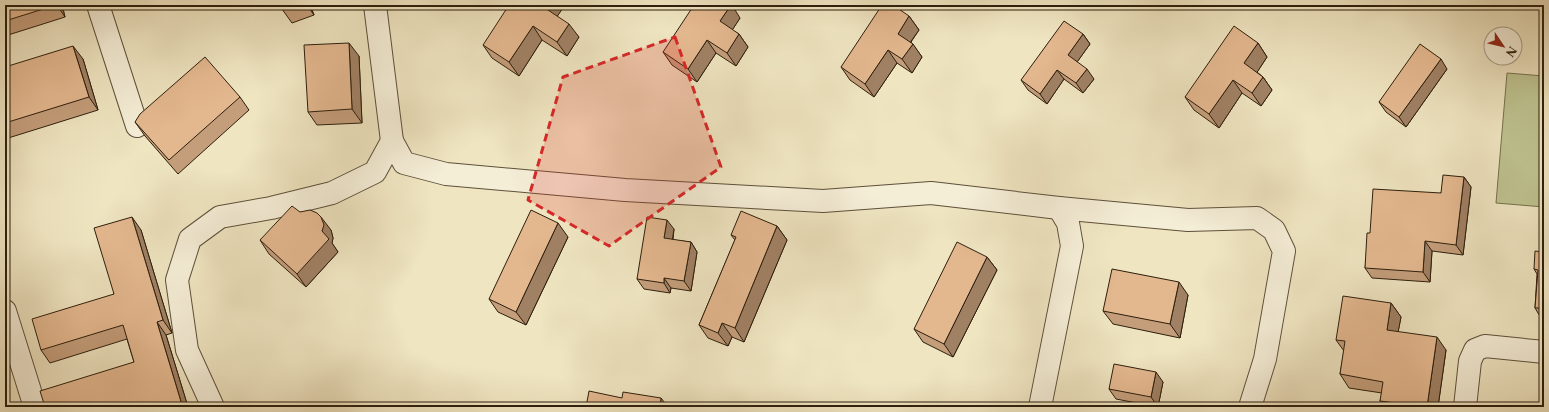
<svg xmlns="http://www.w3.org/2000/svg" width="1549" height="412" viewBox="0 0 1549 412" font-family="'Libre Caslon Text',serif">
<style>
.park{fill:#bec390;stroke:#76704e}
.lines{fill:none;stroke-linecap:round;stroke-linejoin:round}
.minor-casing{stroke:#5e503a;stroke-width:24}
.minor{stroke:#f5eed7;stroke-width:22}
.wall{fill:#c49e7b;stroke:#2d1e0d}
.shaded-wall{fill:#a08164;stroke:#2d1e0d}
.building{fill:#e4b88f;stroke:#2d1e0d}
.marked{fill:#d62828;fill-opacity:0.2;stroke:#d62828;stroke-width:3;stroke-dasharray:8 5;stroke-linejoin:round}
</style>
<rect width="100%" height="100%" fill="#efe5c1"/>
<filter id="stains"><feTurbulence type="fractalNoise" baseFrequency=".005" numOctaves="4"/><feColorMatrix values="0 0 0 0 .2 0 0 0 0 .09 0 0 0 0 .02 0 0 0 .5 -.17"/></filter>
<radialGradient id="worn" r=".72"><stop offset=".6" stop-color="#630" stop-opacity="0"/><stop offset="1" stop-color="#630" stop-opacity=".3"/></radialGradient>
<path class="park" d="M1507,73l37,3v131l-48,-4z"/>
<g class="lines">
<g class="minor-casing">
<g id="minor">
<path d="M98,5l39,121"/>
<path d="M375,5l17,136"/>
<path d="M5,311l30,96"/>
<path d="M213,407l-26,-57 -10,-70 13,-41 30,-22 51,-9 61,-15 43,-21 17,-31 12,22 42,11 179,16 198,11 108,-8 128,15 129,12 69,-2 17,12 10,21 -19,108 -15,48"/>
<path d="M1040,407l32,-161 -4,-23 -9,-15"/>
<path d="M1465,407l5,-46 5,-11 10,-4 59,6"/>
</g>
</g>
<use href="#minor" class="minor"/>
</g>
<g class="wall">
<path d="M5,5h57l3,12 -60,19z"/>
<path d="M281,5h29l4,10 -22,8 -10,-14z"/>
<path d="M565,5l-8,11 22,21 -12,19 -25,-16 -23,36 -27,-18 -9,-13z"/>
<path d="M909,16l10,14 -8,12 11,15 -10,16 -15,-10 -23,34 -24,-17 -9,-13z"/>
<path d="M740,18l-8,12 7,4 9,13 -12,19 -20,-13 -19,29 -25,-17 -9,-13z"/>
<path d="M1083,34l7,10 -13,18 17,17 -11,14 -19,-14 -17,25 -19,-14 -7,-10z"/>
<path d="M1258,43l9,14 -10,15 6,5 9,13 -11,16 -19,-13 -23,35 -25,-18 -9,-13z"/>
<path d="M359,56l3,67 -45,2 -9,-13z"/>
<path d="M83,59l15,51 -93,29v-72z"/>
<path d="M1447,69l-41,58 -20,-15 -7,-10z"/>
<path d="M240,97l9,13 -71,64 -33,-38 -10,-14z"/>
<path d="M1464,177l7,10 -8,68 -31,-4 -2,31 -58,-4 -7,-10 5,-35 71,-40z"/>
<path d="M300,212l31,18 2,8 -1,5 6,9 -32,35 -37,-33 -9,-14z"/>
<path d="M777,226l10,14 -43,102 -12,-5 -4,9 -20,-8 -9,-13 36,-85 -4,-5z"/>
<path d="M674,229l-1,11 18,2 6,10 -6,39 -20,-3 -1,5 -26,-4 -7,-10z"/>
<path d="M141,230l31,103 -6,2 22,72h-143l89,-45 -7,-23 -77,24 -9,-13 73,-56z"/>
<path d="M568,237l-42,88 -28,-13 -9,-13z"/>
<path d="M1544,252v66h-3l-6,-10 2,-34 -3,-5z"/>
<path d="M987,257l10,13 -44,87 -30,-15 -9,-13z"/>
<path d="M1188,295l-8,43 -67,-14 -10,-13z"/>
<path d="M1391,303l10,14 -3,15 48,18 -8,57h-54l-4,-6 2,-8 -33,-5 -9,-14 4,-23 -8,-11z"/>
<path d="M1163,382l-5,25 -42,-8 -7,-10z"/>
</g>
<g class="shaded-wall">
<path d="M57,5h5l3,12z"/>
<path d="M307,5h3l4,10z"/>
<path d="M547,5h18l-11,16 -9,-13z"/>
<path d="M731,5h1l8,13 -11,17 -9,-14z"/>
<path d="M909,16l10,14 -12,17 -9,-13z"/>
<path d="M569,24l10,13 -12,19 -10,-14z"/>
<path d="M533,26l9,14 -23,36 -10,-14z"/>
<path d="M739,34l9,13 -12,19 -9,-13z"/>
<path d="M1083,34l7,10 -15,21 -7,-10z"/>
<path d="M707,40l9,13 -19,29 -9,-13z"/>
<path d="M349,43l10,13 3,67 -10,-14z"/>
<path d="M1258,43l9,14 -13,20 -10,-14z"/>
<path d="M913,44l9,13 -10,16 -10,-14z"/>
<path d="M73,46l10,13 15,51 -9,-13z"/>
<path d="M888,50l9,13 -23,34 -9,-13z"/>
<path d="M1441,59l6,10 -41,58 -7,-10z"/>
<path d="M1087,69l7,10 -11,14 -7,-10z"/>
<path d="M1057,70l7,9 -17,25 -7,-10z"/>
<path d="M1263,77l9,13 -11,16 -9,-13z"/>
<path d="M1233,80l9,13 -23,35 -10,-14z"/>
<path d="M1464,177l7,10 -8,68 -7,-10z"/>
<path d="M132,217l9,13 31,103 -9,-13z"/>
<path d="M321,217l10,13 2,8 -1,5 6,9 -32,35 -9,-13 25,-43z"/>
<path d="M667,220l7,9 -3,19 -7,-10z"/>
<path d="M558,223l10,14 -42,88 -10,-13z"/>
<path d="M777,226l10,14 -43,102 -9,-14z"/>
<path d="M1425,241l7,10 -2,31 -7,-10z"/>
<path d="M691,242l6,10 -6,39 -7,-10z"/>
<path d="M987,257l10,13 -44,87 -9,-13z"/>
<path d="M664,278l7,10 -1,5 -6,-10z"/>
<path d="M1179,282l9,13 -8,43 -10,-14z"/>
<path d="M1391,303l10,14 -5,26 -9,-13z"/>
<path d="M157,322l9,13 22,72h-5l-1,-2z"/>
<path d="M722,323l10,14 -4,9 -10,-13z"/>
<path d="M1437,337l9,13 -8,57h-11z"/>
<path d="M1156,372l7,10 -5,25 -7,-10z"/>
<path d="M661,398l7,9h-8z"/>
</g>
<g class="building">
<path d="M5,5h51l-51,16z"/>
<path d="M281,5h14l-13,4z"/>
<path d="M509,5h38l-2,3 24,16 -12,18 -24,-16 -24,36 -26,-17z"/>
<path d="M694,5h37l-11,16 19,13 -12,19 -20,-13 -19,29 -25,-17z"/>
<path d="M882,5h11l16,11 -11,18 15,10 -11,15 -14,-9 -23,34 -24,-17z"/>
<path d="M1064,21l19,13 -15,21 19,14 -11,14 -19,-13 -17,24 -19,-14z"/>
<path d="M1234,26l24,17 -14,20 19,14 -11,16 -19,-13 -24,34 -24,-17z"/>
<path d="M349,43l3,66 -44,3 -4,-67z"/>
<path d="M1420,44l21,15 -42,58 -20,-15z"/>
<path d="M73,46l16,51 -84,26v-56z"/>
<path d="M205,57l35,40 -71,63 -34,-38 5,-8z"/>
<path d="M1443,175l21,2 -8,68 -31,-4 -2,31 -58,-4 2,-35h3l3,-44 68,4z"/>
<path d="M292,206l8,6 10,-2 7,3 4,4 3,8 -2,6 7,8 -32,35 -37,-34z"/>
<path d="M531,210l27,13 -42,89 -27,-13z"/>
<path d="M741,211l36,15 -42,102 -13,-5 -4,10 -19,-8 37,-88 -5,-2z"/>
<path d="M132,217l31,103 -6,2 25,83 -6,2h-131l-5,-16 94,-29 -11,-37 -82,25 -9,-31 82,-25 -20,-66z"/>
<path d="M647,217l20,3 -3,18 27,4 -7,39 -20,-3v5l-27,-4z"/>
<path d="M957,242l30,15 -43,87 -30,-15z"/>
<path d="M1535,251l9,1v56h-9l3,-38 -4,-1z"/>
<path d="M1112,269l67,13 -9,42 -67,-13z"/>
<path d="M1343,296l48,7 -4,27 50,7 -10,70 -47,-6 3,-19 -43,-8 5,-33 -9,-1z"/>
<path d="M1114,364l42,8 -5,25 -42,-8z"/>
<path d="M589,391l33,7 1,-6 38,6 -1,9h-74z"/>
</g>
<path class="marked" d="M675,37l46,130 -112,79 -81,-46 35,-123z"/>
<rect width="1549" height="412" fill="none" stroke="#efe5c1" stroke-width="20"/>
<rect x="6" y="6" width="1537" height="400" fill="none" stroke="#2d1e0d" stroke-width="2"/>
<rect x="10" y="10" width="1529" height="392" fill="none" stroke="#2d1e0d"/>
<g transform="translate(1503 46) rotate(125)"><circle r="19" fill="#f5eed7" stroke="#a59b86"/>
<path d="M0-3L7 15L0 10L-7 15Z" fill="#8f2418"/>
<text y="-6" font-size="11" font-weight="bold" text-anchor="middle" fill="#2d1e0d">N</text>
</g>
<rect width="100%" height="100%" filter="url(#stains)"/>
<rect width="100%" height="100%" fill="url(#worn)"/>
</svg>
